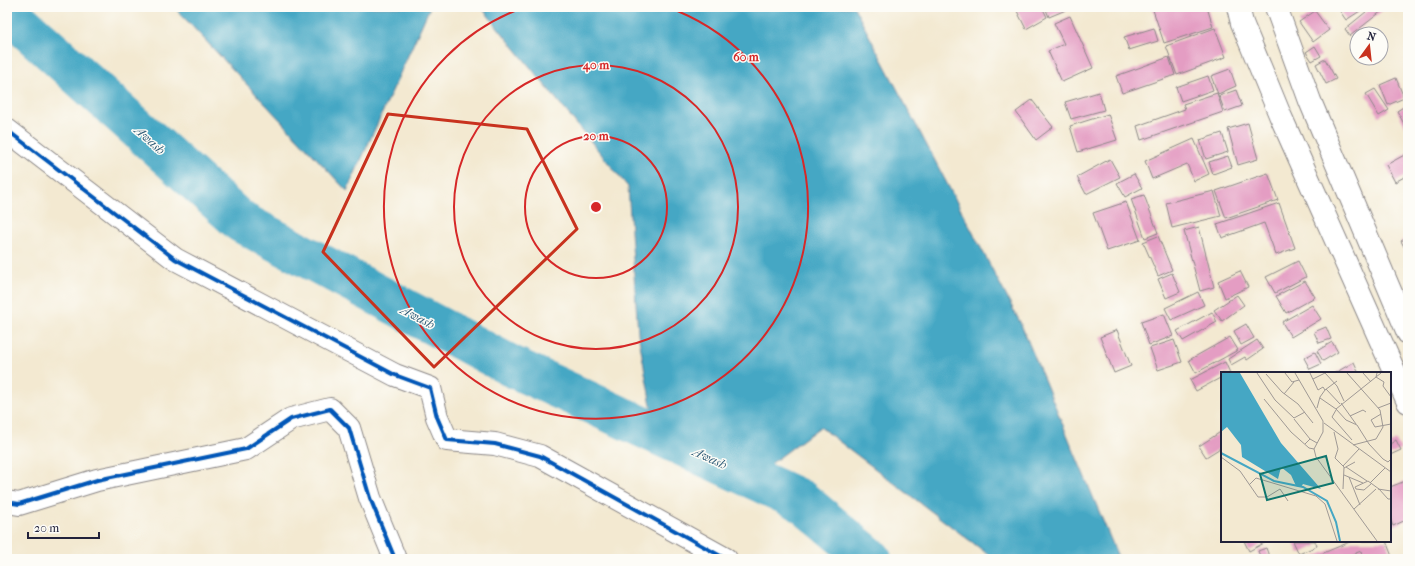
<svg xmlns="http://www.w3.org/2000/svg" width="1415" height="566" viewBox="0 0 1415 566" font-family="'IM FELL French Canon',serif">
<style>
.water{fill:#45a7c4;stroke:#346480}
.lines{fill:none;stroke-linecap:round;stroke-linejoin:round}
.river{stroke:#45a7c4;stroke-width:42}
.building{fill:#e49dc3}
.minor-casing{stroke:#8a8686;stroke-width:24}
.secondary-casing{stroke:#8a8686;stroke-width:24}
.minor{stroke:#fff;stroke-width:22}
.secondary{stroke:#fff;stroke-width:22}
.cycleway-casing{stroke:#fdfcf7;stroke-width:6}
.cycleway{stroke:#0057b8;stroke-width:4}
.marked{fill:none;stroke:#c8321e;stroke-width:3;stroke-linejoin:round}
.ring{fill:none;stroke:#d62828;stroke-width:2}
.labels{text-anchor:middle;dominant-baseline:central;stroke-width:3;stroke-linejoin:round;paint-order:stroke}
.water-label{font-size:13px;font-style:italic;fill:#325e79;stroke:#fdfcf7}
.inset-river{fill:none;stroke:#45a7c4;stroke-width:2}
.inset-road{fill:none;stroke:#9f9995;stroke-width:1}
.view{fill:#0f766e;fill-opacity:0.15;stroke:#0f766e;stroke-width:2}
.inset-edge{fill:none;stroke:#22223b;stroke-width:2}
.centre{fill:#d62828;stroke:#fdfcf7;stroke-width:2}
.ring-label{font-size:12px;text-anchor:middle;font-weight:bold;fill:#d62828;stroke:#fdfcf7;stroke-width:3;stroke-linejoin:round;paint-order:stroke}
</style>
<rect width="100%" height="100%" fill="#fdfcf7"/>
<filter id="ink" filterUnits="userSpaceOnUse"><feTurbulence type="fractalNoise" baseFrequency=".025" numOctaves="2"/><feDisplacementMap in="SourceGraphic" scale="8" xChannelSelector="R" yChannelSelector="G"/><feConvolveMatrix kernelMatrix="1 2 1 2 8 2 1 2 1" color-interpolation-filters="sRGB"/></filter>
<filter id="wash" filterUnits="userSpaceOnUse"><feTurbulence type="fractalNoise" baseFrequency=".012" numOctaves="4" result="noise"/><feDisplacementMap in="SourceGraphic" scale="16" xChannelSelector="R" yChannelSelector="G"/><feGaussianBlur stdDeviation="0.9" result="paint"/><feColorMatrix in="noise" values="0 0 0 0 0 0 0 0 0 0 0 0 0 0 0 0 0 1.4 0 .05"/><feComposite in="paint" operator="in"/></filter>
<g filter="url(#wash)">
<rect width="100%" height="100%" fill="#f3e9d1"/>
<g class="water">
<path d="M174,7h256l-83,184z"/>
<path d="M481,7h373l166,315 99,237h-125l-174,-132 -68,51 -96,-45 -18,-100 -10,-146z"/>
</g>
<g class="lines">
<path class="river" d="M7,11l234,211 270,144 289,134 71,59"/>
</g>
<g id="blocks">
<g class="building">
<path d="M1015,7h27l5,10 -21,12z"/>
<path d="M1045,7h28l-24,10z"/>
<path d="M1152,7h55l6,20 -49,16z"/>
<path d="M1337,7h20l3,4 -14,9z"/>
<path d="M1372,7h15l-37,29 -5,-7z"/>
<path d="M1315,11l14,19 -16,12 -14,-20z"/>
<path d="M1070,16l23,52 -31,14 -14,-31 16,-7 -10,-21z"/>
<path d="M1154,28l4,13 -29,9 -5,-13z"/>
<path d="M1215,28l11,29 -49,18 -11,-29z"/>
<path d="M1315,46l6,10 -9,5 -6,-9z"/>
<path d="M1169,57l6,18 -53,18 -6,-17z"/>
<path d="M1325,59l11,20 -10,5 -10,-20z"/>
<path d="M1230,69l6,17 -18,8 -7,-18z"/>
<path d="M1208,76l5,14 -32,11 -5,-14z"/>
<path d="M1396,78l8,20 -16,7 -8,-20z"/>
<path d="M1375,89l14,21 -10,6 -13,-22z"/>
<path d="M1236,90l6,16 -17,6 -6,-16z"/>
<path d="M1099,92l5,18 -33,9 -6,-17z"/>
<path d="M1217,93l6,19 -82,28 -4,-14 48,-17 -2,-5z"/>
<path d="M1032,100l21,27 -17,13 -20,-28z"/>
<path d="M1408,104v27l-11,-20z"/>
<path d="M1108,114l9,26 -39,12 -8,-26z"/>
<path d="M1248,123l10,36 -20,6 -10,-36z"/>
<path d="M1222,133l6,19 -22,7 -6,-19z"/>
<path d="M1194,139l15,35 -15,7 -7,-17 -35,15 -7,-18z"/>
<path d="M1408,153v22l-13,7 -9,-17z"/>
<path d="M1228,156l4,11 -19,7 -4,-12z"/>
<path d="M1110,159l10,18 -34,17 -9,-17z"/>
<path d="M1268,173l10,27 -52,18 -10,-27z"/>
<path d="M1134,174l8,14 -17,9 -8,-14z"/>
<path d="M1214,191l7,25 -49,12 -6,-25z"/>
<path d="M1144,195l14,38 -13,5 -14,-39z"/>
<path d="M1126,202l14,38 -33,11 -14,-38z"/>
<path d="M1279,203l16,45 -19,7 -12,-32 -42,15 -5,-14z"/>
<path d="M1199,227l15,60 -14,4 -16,-60z"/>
<path d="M1158,236l14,34 -14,6 -15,-34z"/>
<path d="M1408,237v17l-7,-13z"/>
<path d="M1298,261l8,16 -31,16 -9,-16z"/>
<path d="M1240,271l8,16 -23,11 -7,-17z"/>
<path d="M1172,273l8,19 -14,6 -8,-19z"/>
<path d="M1305,281l10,16 -29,16 -10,-17z"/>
<path d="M1198,292l6,13 -33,15 -6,-12z"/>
<path d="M1237,295l7,10 -22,16 -8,-11z"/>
<path d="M1312,305l9,14 -30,18 -9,-15z"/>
<path d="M1212,312l5,10 -34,19 -6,-10z"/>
<path d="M1164,314l9,22 -24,9 -8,-23z"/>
<path d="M1246,324l8,14 -13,7 -7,-14z"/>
<path d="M1326,327l5,12 -12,4 -5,-11z"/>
<path d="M1117,330l14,36 -17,7 -14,-36z"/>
<path d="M1230,337l8,13 -42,23 -7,-13z"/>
<path d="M1174,340l8,22 -24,8 -8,-22z"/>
<path d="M1257,340l6,9 -16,11 -2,-3 -14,8 -3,-6z"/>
<path d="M1332,342l6,10 -15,9 -6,-10z"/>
<path d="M1315,352l6,12 -11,5 -6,-11z"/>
<path d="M1225,362l5,11h-8v4l-26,14 -6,-11z"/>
<path d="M1354,362l5,11h-24z"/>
<path d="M1222,431v16l-16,10 -7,-11z"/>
<path d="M1396,440l5,10 -11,5v-11z"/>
<path d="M1408,480v39l-15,7 -3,-8v-31z"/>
<path d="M1244,541h24l-19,10z"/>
<path d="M1293,541h22l2,5 -18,8z"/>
<path d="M1352,541h34l7,18h-29l-3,-8 -20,8h-32z"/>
<path d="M1266,548l3,8 -8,3 -3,-8z"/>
</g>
</g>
</g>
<g filter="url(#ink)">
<use href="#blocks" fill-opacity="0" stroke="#8a8686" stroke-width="1"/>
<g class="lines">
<g class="minor-casing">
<g id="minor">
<path d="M7,130l168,129 220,116 35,13 7,29 10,23 48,4 45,12 186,103"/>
<path d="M7,502l12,2 78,-24 149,-31 45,-30 39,-10 19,19 21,70 25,61"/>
</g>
</g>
<g class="secondary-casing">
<g id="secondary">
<path d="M1238,7l4,16 38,92 128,287"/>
<path d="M1276,7l34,94 98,232"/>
</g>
</g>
<use href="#minor" class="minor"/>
<use href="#secondary" class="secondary"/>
<g class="cycleway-casing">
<g id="cycleway">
<path d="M7,130l168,129 220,116 35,13 7,29 10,23 48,4 45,12 186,103"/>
<path d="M7,502l12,2 78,-24 149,-31 45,-30 39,-10 19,19 21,70 25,61"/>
</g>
</g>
<use href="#cycleway" class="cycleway"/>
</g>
</g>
<path class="marked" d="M388,114l139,15 50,100 -143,138 -111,-115z"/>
<g class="ring">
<circle cx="596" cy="207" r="71"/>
<circle cx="596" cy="207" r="142"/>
<path d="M667 7A212 212 0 1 1 525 7"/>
</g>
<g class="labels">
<g class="water-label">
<text transform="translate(150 140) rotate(42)">Awash</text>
<text transform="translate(418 317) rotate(28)">Awash</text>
<text transform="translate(710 458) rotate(25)">Awash</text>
</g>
</g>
<g transform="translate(1221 372)">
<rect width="170" height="170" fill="#f3e9d1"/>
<path d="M0,1h19l41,70 40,46 -18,-5 -2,3 -5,-1 -5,-11 -10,-8 -3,12 -36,-22 -1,-12 -14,-18 -6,5z" fill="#45a7c4"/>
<path class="inset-river" d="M0,81l53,28 29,6 24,14 9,21 4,19"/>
<path class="inset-road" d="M36,1l18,27 19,18 11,-6M64,1l7,9 7,-2M74,1l28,48v11l-9,17 2,8 61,84M89,1l8,17 5,-3 2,3 12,-9M104,1l12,13 7,15M126,1l33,37 3,17 -7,12 -23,6M142,1l8,9M156,1l-1,4 8,5 -1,4 8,11M45,2l16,18 16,12 15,19M92,7l12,-6M105,17l14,15M63,22l10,-12M99,26l16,11 10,11 11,5 12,19 14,15 5,3 3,-3M43,27l27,33 18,16 5,1M120,31l15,21M96,36l3,-11 5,-7M157,36l13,-5M115,37l45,-36M115,38l-4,7 20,23M160,42l-10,6 4,7 16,-3M129,44l13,-6 3,2M73,47l16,20M103,51l67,49M113,60l4,17 -3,9 9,9 -1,22M84,72l5,-5 7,4M0,85l19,14 18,26h9l13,-8 8,12M122,94l16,-17M125,95l21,14M123,96l11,-6M123,103l19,8M128,105l11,28M149,111l15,-15M150,112l-7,6 -8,-1 -1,-2 13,-6 11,8 9,10h3M28,113l7,-7 60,18 9,8 12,37M157,117l13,2M133,137l22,-20"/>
<path class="view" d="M105,84l7,27 -66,17 -7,-26z"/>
<rect width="170" height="170" class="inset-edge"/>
</g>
<circle cx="596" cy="207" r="6" class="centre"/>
<g class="ring-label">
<text x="746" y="61">60 m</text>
<text x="596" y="69">40 m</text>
<text x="596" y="140">20 m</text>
</g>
<rect width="1415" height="566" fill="none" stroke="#fdfcf7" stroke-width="24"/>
<g transform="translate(1369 46) rotate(15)"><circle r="19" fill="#fdfcf7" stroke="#a5a5ac"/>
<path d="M0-3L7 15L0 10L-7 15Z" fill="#c8321e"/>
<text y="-6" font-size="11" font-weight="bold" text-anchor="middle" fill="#22223b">N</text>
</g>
<path d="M28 532v6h71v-6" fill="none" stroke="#22223b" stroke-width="2"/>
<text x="34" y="532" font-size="12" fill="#22223b" stroke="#fdfcf7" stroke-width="3" paint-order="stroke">20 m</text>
</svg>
